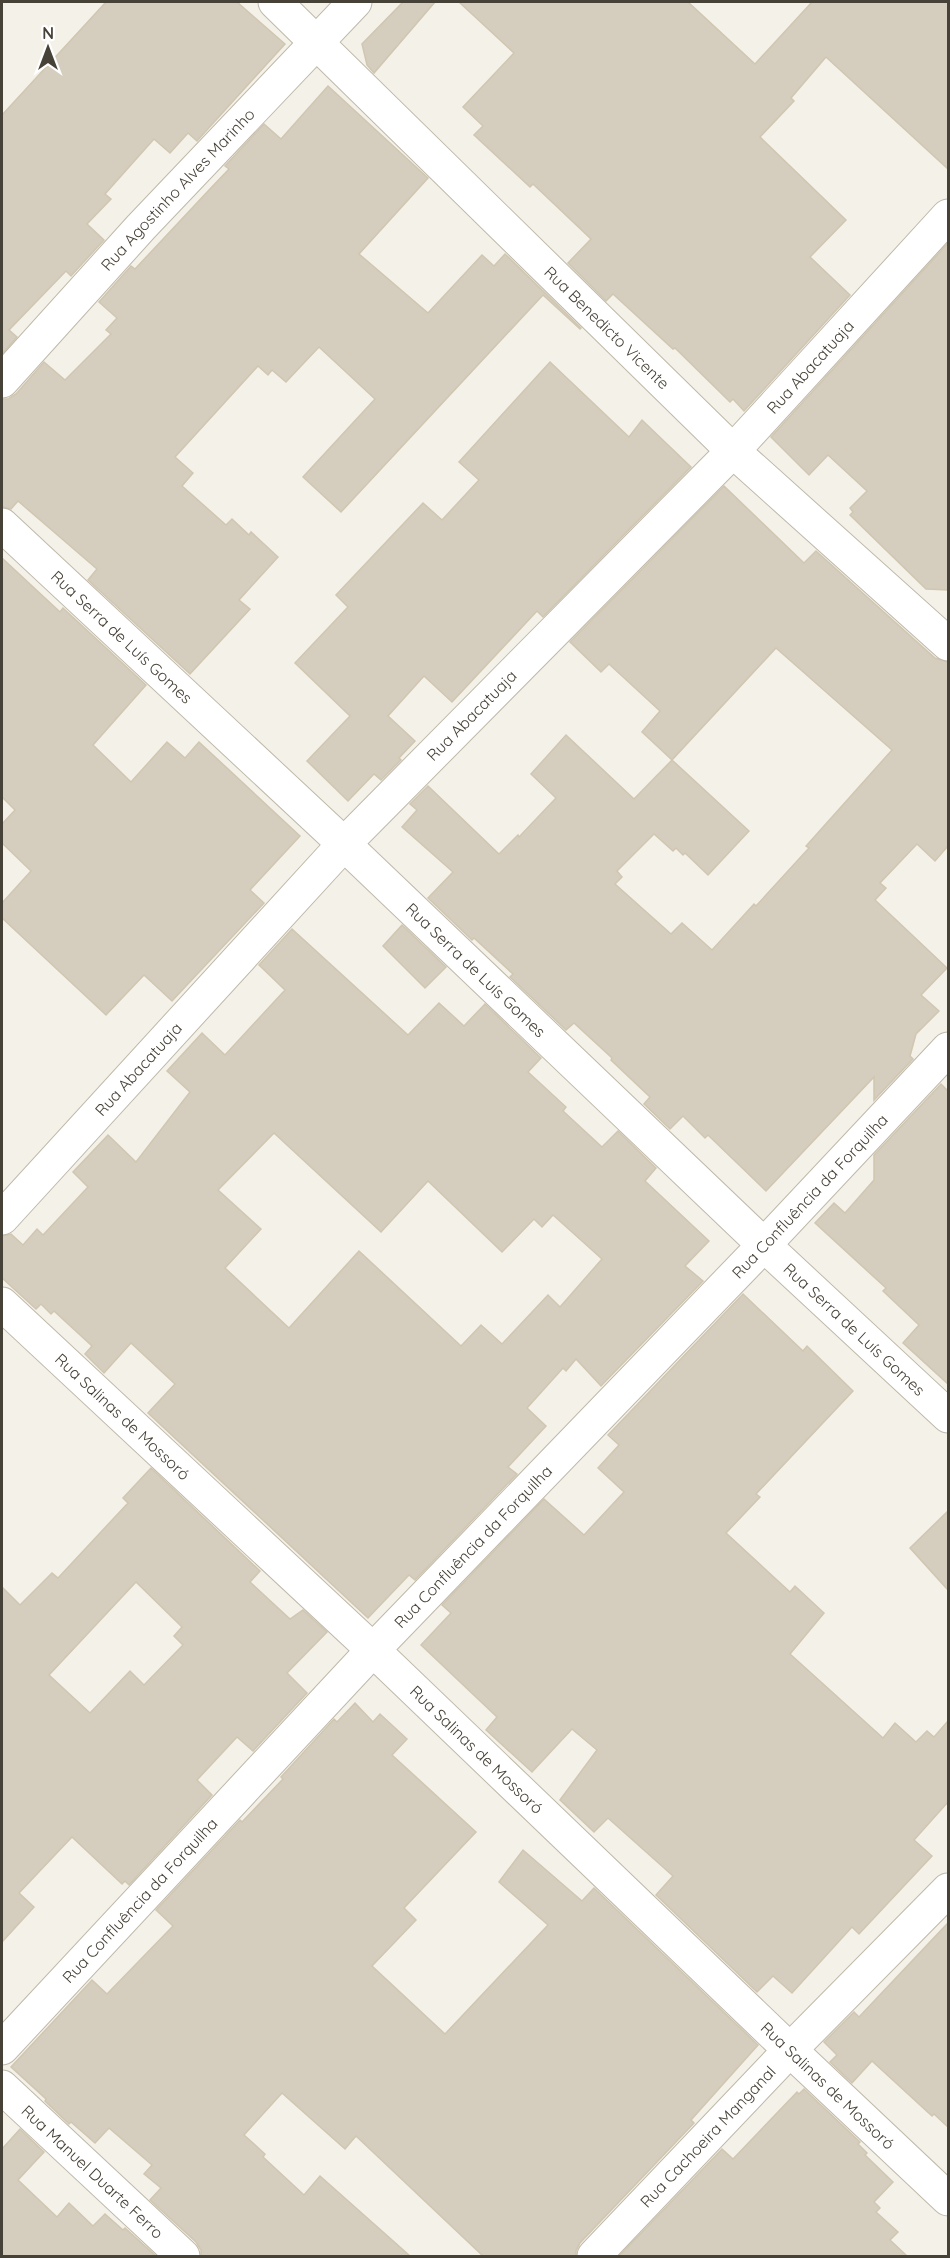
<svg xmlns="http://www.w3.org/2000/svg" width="950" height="2258" viewBox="0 0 950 2258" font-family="Quicksand,sans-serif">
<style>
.building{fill:#d5cdbd;stroke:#d0c6b1;stroke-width:1.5;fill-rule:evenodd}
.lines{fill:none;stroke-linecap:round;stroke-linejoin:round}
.minor-casing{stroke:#bfb9aa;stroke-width:35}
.minor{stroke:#fff;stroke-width:33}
.labels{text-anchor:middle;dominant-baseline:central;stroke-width:4.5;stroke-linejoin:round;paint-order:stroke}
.street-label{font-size:16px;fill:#474237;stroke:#fff}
</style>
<rect width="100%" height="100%" fill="#f4f1e8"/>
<g class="building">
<path d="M106,2h131l48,42 -88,97 -9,-8 -18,20 -16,-14 -49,55 6,5 -24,25 17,16 -33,36 -5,-5 -57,59 8,7 -15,17v-239z"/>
<path d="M403,2h32l-61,71 -7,-8 -5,-21z"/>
<path d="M459,2h229l67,62 57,-62h136v167l-122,-112 -35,41 3,3 -34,36 86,83 -36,37 40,38 -106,116 -11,-12 -3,3 -55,-54 -2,1 -60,-55 -7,7 -38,-38 23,-24 -58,-55 -3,3 -56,-52 9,-9 -20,-19 51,-54z"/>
<path d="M328,86l100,92 -69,76 69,59 54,-58 12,11 11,-12 76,74 -1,1 -37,-34 -202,217 -38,-35 72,-78 -56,-52 -33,35 -14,-12 -4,5 -10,-9 -83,91 18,16 -11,13 44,39 6,-6 17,16 2,-3 27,25 -39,43 11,9 -60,65 -102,-94 9,-11 -79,-68 -7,8 -9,-2v-108h6l8,-5 28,-32 21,18 46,-46 -5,-4 11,-12 -18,-16 32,-36 4,3 74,-79 20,-21 -4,-3 39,-42 17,15z"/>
<path d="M948,243v347l-22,-1 -76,-74 3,-3 -3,-4 17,-17 -39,-36 -19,20 -38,-38z"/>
<path d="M550,362l79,75 13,-17 49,47 -148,150 -6,-6 -85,91 -28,-26 -36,40 27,25 -16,17 2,2 -20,20 -7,-6 -26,27 -41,-40 43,-45 -55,-53 53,-56 -12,-12 87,-92 19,17 37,-40 -20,-18z"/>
<path d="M724,486l80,77 12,-12 119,107 13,4v184l-13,15 -18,-17 -37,39 6,5 -11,12 72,68 -26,27 18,16 -23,23 -6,22 3,3 -39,41v-23l-108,114 -58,-56 -3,3 -22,-22 -13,13 -26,-25 6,-7 -39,-37 1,-2 -38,-35 -8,7 -56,-53 3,-3 -39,-36 -2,2 -44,-42 25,-26 -51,-45 15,-17 -7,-6 18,-18 71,68 19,-19 1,2 37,-39 -25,-24 35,-39 68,64 38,-39 -30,-28 18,-21 -51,-47 -8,8 -31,-30zM776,648l116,102 -86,96 3,2 -53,58 -2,-2 -42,46 -30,-27 -11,11 -56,-50 7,-7 -5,-6 37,-37 19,17 3,-3 7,7 2,-2 23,22 41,-44 -77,-71z"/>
<path d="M2,558l58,54 3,-4 83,77 -53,60 38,37 36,-40 18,16 14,-16 101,94 -50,54 14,13 -92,98 -28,-26 -38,40 -104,-97v-15l29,-32 -29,-28v-19l13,-14 -13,-13z"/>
<path d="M402,925l44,42 -21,21 -42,-42z"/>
<path d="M292,929l116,106 31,-32 25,23 21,-22 56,54 -13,14 38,35 -3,4 39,36 16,-16 38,37 -11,13 64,60 -24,25 18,15 -102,105 -25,-27 -10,12 -3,-3 -36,40 19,18 -38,41 9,7 -102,106 -6,-5 -41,43 -220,-205 27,-29 -44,-41 -27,30 -19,-19 7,-8 -38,-35 -3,3 -10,-10 -5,5 -34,-31v-42l9,-2 12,11 14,-16 6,6 45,-48 -15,-15 35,-37 28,27 54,-70 -23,-21 35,-38 23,22 60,-65 -26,-25zM274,1133l107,99 47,-51 74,71 32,-33 8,8 11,-12 49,44 -42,48 -12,-12 -46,49 -21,-19 -20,21 -102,-95 -70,77 -64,-60 36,-39 -43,-39z"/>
<path d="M941,1084l7,7v293l-45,-41 16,-18 -36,-34 3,-3 -71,-65 19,-20 11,10 29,-33v-25z"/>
<path d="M743,1294l60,57 4,-5 46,45 -97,103 4,3 -34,36 64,59 5,-6 29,27 -34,41 93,84 12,-15 21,19 11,-11 7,6 14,-16v81l-34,38 18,16 -73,78 -7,-7 -60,66 -19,-17 -16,16 -101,-97 17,-19 -65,-58 -14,14 -34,-32 37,-50 -25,-21 -40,43 -46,-42 11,-13 -76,-72 30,-32 -9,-8 102,-106 40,36 40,-43 -26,-24 21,-23 -11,-10z"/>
<path d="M151,1468l109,103 -10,11 40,37 13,-9 24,22 -40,41 20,20 -54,58 -16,-14 -40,43 15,15 -83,90 -4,-4 -3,3 -50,-47 -53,56 15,14 -32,35v-355l18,18 32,-32 6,5 70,-75 -5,-5zM136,1582l46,45 -8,9 9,9 -39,40 -14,-14 -40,42 -41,-38z"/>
<path d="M948,1511v79l-38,-42z"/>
<path d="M355,1703l18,19 7,-8 27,25 -15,16 84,77 -72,76 12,12 -44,46 73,68 103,-109 -49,-43 24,-32 59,51 12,-13 164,157 -67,75 3,3 -114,120 -4,8v5h-93l-127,-120 -11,13 -63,-56 -38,42 21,19 -2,3 41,38 16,-19 90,80h-209v-6l-5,-8 -46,-42 11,-12 -17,-14 8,-9 -43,-37 -14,15 -24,-21 -2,2 -24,-23 1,-2 -35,-32 81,-87 15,14 66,-68 -17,-16 84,-90 2,2 41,-43 -2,-2 53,-58 3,3z"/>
<path d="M948,1923v204l-14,-13 -2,2 -60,-55 -20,22 -22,-21 7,-7 -13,-13 30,-30 5,5z"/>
<path d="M804,2089l56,53 -2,2 9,9 -2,2 28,27 -19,20 6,6 -4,4 22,20 -8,8 17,16h-288l103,-107 11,10 64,-67 2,2z"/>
<path d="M20,2129l24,23 -26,28 39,37 12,-14 24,23 12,-12 18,16 2,-2 31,28h-154v-107z"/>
</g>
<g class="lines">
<g class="minor-casing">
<g id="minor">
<path id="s1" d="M275,2l458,449 215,193"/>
<path id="s2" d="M2,381l139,-154 214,-225"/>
<path id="s3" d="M2,525l342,319 420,401 184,171"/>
<path id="s4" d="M2,1218l342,-374 389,-393 215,-235"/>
<path id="s5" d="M2,1304l371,346 417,400 158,149"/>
<path id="s6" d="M2,2048l371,-398 391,-405 184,-196"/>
<path id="s7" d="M2,2087l181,169"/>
<path id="s8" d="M594,2256l196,-206 158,-160"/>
</g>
</g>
<use href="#minor" class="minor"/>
</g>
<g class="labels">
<g class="street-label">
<text stroke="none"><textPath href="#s2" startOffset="260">Rua Agostinho Alves Marinho</textPath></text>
<text stroke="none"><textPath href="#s1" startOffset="465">Rua Benedicto Vicente</textPath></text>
<text stroke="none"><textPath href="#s4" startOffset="1174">Rua Abacatuaja</textPath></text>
<text stroke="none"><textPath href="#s3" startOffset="164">Rua Serra de Luís Gomes</textPath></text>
<text stroke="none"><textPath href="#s4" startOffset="688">Rua Abacatuaja</textPath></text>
<text stroke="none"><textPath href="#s3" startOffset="650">Rua Serra de Luís Gomes</textPath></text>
<text stroke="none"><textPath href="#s4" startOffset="202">Rua Abacatuaja</textPath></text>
<text stroke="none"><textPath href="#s6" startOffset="1174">Rua Confluência da Forquilha</textPath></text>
<text stroke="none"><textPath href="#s3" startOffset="1172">Rua Serra de Luís Gomes</textPath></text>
<text stroke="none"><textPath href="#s5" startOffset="165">Rua Salinas de Mossoró</textPath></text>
<text stroke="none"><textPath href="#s6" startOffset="688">Rua Confluência da Forquilha</textPath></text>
<text stroke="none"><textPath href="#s5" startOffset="651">Rua Salinas de Mossoró</textPath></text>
<text stroke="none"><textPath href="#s6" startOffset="202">Rua Confluência da Forquilha</textPath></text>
<text stroke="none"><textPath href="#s5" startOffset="1137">Rua Salinas de Mossoró</textPath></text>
<text stroke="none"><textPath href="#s8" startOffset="165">Rua Cachoeira Manganal</textPath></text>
<text stroke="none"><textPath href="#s7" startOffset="124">Rua Manuel Duarte Ferro</textPath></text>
</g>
</g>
<rect width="950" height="2258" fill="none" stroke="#474237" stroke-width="6"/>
<g transform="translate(48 48)" stroke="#ffffff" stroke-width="4.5" paint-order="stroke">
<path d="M0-4.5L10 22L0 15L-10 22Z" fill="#474237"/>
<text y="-9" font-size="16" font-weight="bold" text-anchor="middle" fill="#474237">N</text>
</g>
</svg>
